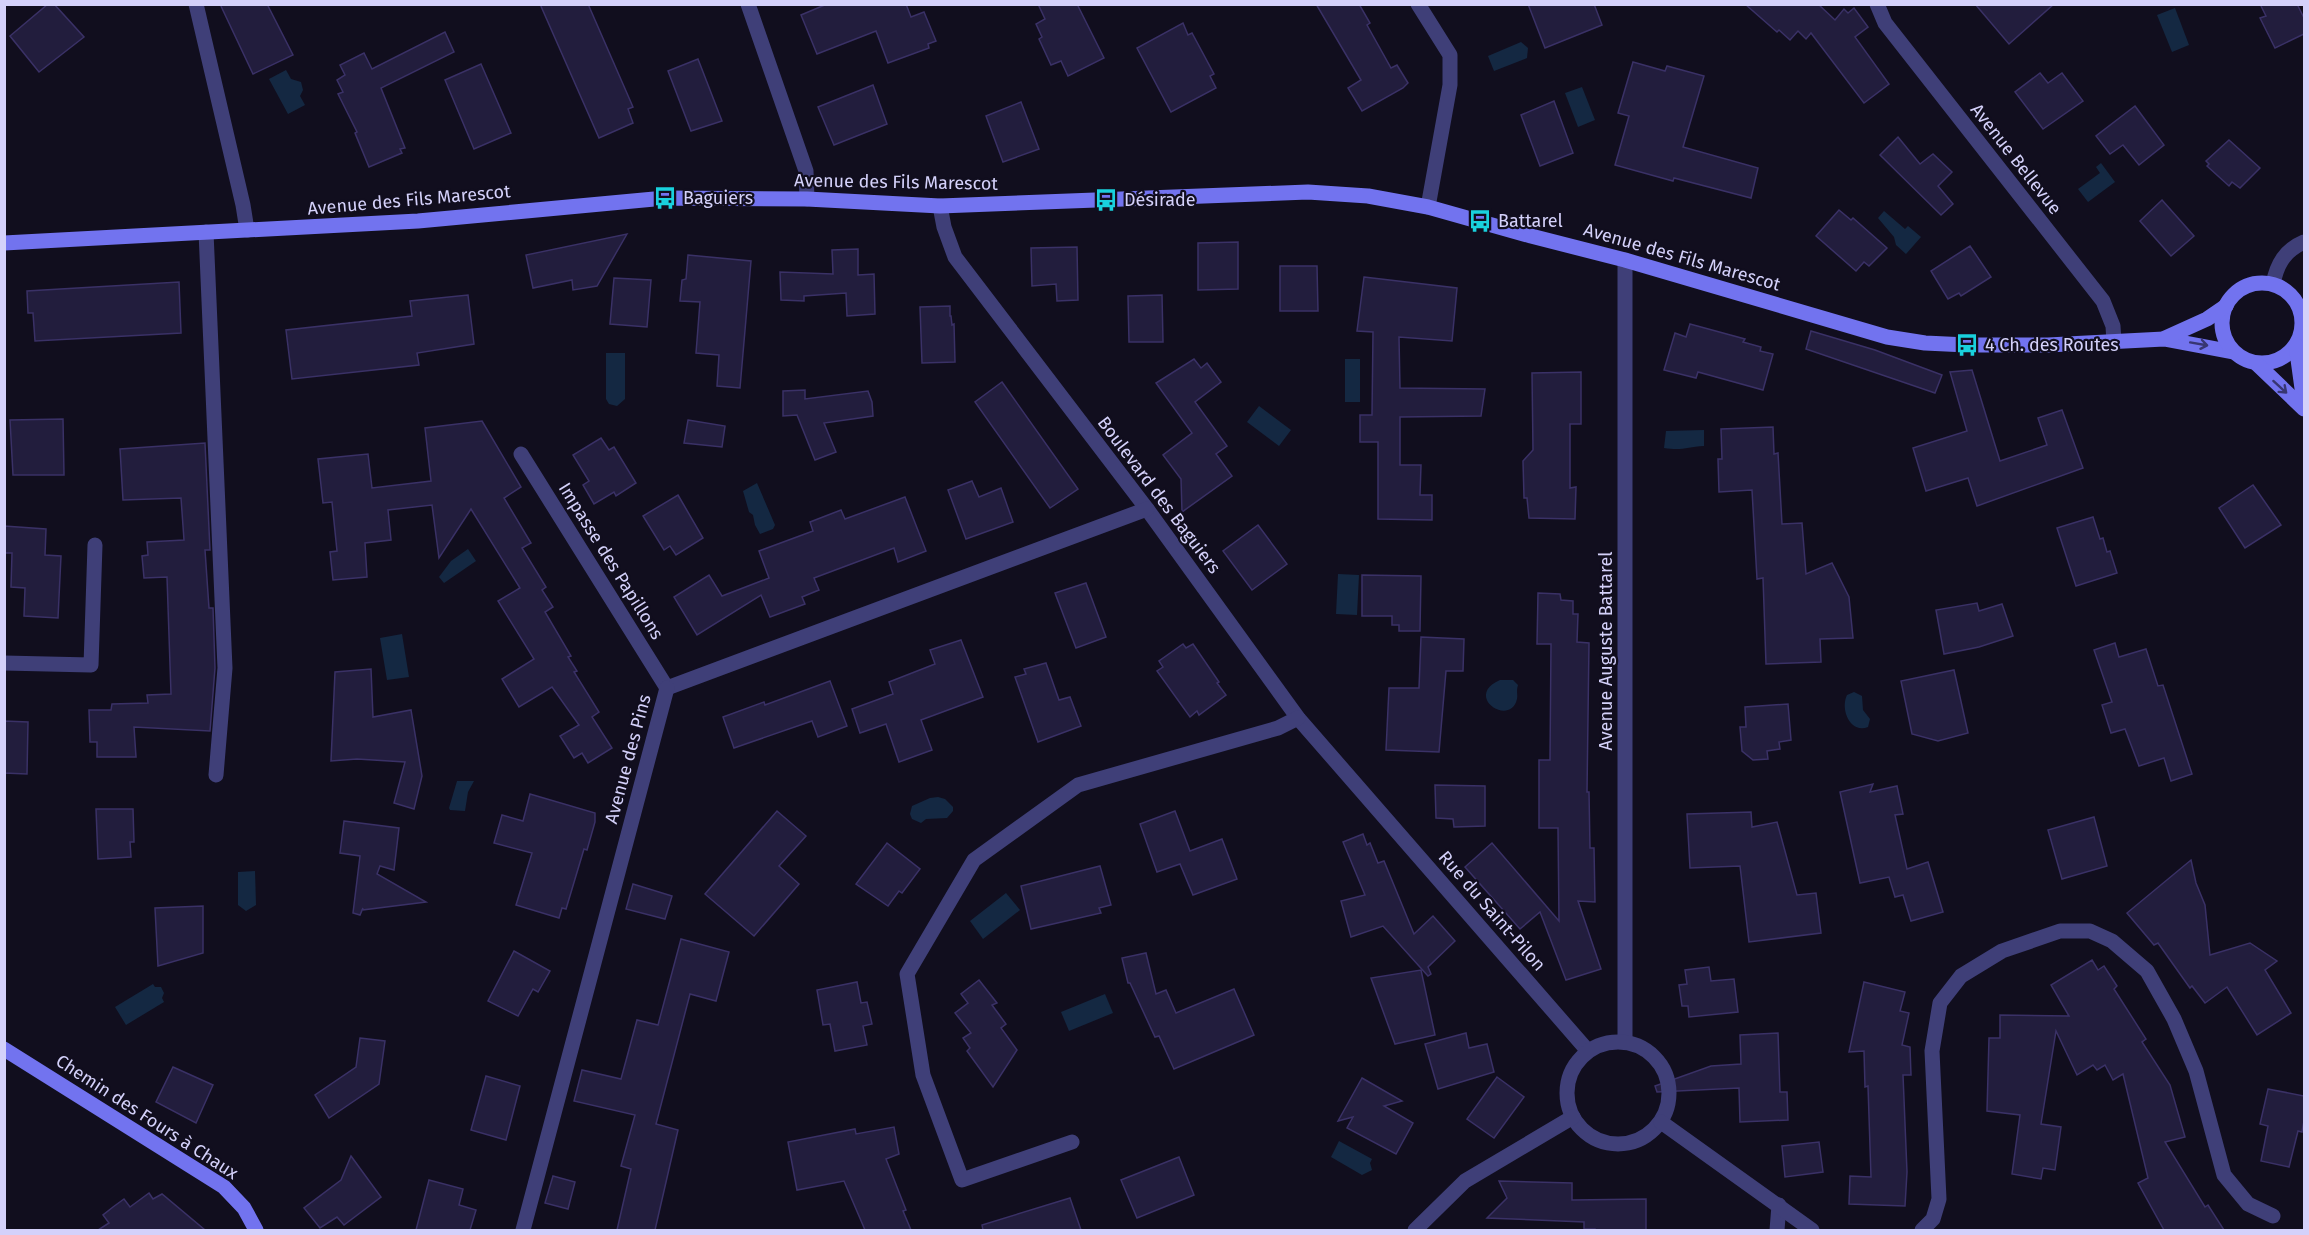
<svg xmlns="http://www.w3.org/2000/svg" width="2309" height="1235" viewBox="0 0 2309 1235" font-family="'Fira Sans',sans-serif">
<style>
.water{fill:#142842}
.building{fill:#221d3d;stroke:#3a3166;stroke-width:1.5}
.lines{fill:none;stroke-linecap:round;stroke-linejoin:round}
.lane{stroke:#3f3f78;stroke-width:15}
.street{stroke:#3f3f78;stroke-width:15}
.secondary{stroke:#7273ef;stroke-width:15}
.oneway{stroke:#383672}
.labels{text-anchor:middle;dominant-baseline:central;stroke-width:4.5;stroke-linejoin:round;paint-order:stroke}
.street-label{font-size:18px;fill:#d4d1fa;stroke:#110e1e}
.poi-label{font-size:18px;fill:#d4d1fa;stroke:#110e1e;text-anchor:start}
</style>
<rect width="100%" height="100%" fill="#110e1e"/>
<g class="water">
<path d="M2175,8l14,37 -17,7 -15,-37z"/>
<path d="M1521,42l7,6 -1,10 -33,13 -6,-15z"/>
<path d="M286,70l5,9 10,3 2,8 -3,6 5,9 -17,9 -19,-35z"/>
<path d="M1582,87l13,33 -17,7 -13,-34z"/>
<path d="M2101,163l14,19 -27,20 -10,-13 22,-16 -4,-6z"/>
<path d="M1884,211l21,18 3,-3 13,11 -15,17 -10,-9 -2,-8 -16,-19z"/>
<path d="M606,353h19v46l-8,7 -8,-2 -3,-5z"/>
<rect x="1345" y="359" width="15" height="43"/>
<path d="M1259,406l32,24 -12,16 -32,-24z"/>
<path d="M1704,430v16c-17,1 -22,5 -40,2l2,-17z"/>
<path d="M757,483l18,42 -2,4 -13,5 -5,-9 -2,-10 -4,-3 -6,-21z"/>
<path d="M468,549l8,12 -32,22 -5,-6 12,-16z"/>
<path d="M1338,574l21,1 -2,40 -21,-1z"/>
<path d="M402,634l7,43 -22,3 -7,-42z"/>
<path d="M1500,680h13l5,5c-2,6 0,10 -1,14 -7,29 -54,-3 -17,-19z"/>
<path d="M1854,692l8,4 1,14 7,9 -2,8c-18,7 -28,-18 -21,-32z"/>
<path d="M457,781h17l-6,11 -3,19 -15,-1 -1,-2z"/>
<path d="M938,797l7,2 8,8v4l-6,7 -21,1 -5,4 -9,-4 -2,-5 2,-8 18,-8z"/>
<path d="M255,871l1,34 -10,6 -8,-6v-33z"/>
<path d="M1006,893l14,17 -37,29 -13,-18z"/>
<path d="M153,984l2,3h6l3,6 -2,5 2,4 -38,23 -11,-18z"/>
<path d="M1105,994l8,19 -44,18 -8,-19z"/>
<path d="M1339,1141l33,18 -2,4 2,7 -10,5 -31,-18z"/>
</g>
<g class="building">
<path d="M48,4h6l30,33 -45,35 -29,-36z"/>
<path d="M220,4h47l26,51 -40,19z"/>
<path d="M540,4h48l45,103 -5,2 5,14 -34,15z"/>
<path d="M827,4h79l5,13 13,-5 12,29 -8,3 1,4 -41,15 -12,-32 -59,23 -16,-39z"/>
<path d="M1038,4h39l27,54 -36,18 -7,-15 -10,4 -12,-26 3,-2 -6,-13 9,-5z"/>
<path d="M1316,4h43l11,19 -3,2 24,43 6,-3 11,18 -5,5 -41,23 -14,-23 13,-8z"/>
<path d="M1528,4h66l8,21 -57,23z"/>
<path d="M1745,4h73l17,16 9,-11 4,4 6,-5 14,19 -13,10 34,47 -25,19 -53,-70 -5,6 -8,-8 -8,9 -11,-10 -2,2z"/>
<path d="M1975,4h79l-45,40z"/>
<path d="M2260,4h37l7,14v16l-29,14 -15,-30 6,-2z"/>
<path d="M1183,23l5,12 4,-2 22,41 -4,2 6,12 -45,24 -34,-64z"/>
<path d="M445,32l9,20 -73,36 24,60 -5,1 2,4 -33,14 -14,-34 2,-1 -19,-38 5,-2 -6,-12 8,-5 -5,-10 24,-12 8,16z"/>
<path d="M698,59l24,62 -31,10 -23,-60z"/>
<path d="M1633,62l32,9 2,-5 37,10 -21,71 75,21 -7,30 -77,-20 -1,3 -58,-16 14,-49 -11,-3z"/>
<path d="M481,64l30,69 -37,16 -29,-69z"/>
<path d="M2040,73l8,10 14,-10 21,28 -40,28 -28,-37z"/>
<path d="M873,85l14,39 -53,21 -16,-38z"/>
<path d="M1554,101l19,52 -33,13 -19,-51z"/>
<path d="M1021,102l18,47 -36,13 -17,-46z"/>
<path d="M2135,106l29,39 -25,20 -16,-20 -13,9 -14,-18z"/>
<path d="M1898,137l22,27 13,-10 19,18 -14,14 15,18 -12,11 -61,-60z"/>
<path d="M2229,140l31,28 -20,20 -8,-6 -3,4 -22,-20 2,-2 -3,-3z"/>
<path d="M2162,200l32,36 -23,20 -31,-35z"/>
<path d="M1839,210l12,10 2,-2 34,30 -18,18 -5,-4 -8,9 -40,-35z"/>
<path d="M627,234l-30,52 -24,4 -1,-10 -39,8 -7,-33z"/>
<path d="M1238,242v47l-40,1v-47z"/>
<path d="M1970,246l21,31 -30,19 -2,-3 -11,6 -17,-28z"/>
<path d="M1077,247l1,53 -21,1 -1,-17 -24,2 -1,-38z"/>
<path d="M858,249v26l16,-1 1,40 -28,2 -1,-23 -42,3v5l-23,-1 -1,-28 53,2 -1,-24z"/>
<path d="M688,255l63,6 -11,127 -23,-2 2,-31 -23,-2 4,-51 -20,-1 2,-21 4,-1z"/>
<path d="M1280,266h37l1,45h-38z"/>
<path d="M1364,277l93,11 -5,53 -53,-4 1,51 85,1 -4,27 -81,1v48h21l-1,30h12v25l-54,-1v-77h-18v-27h12l1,-83 -16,-1z"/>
<path d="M614,278l37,2 -4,47 -37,-3z"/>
<path d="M179,282l2,51 -146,8 -2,-28h-5l-1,-22z"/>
<path d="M468,295l6,49 -57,9 2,12 -127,14 -6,-49 126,-14 -2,-15z"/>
<path d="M1162,295l1,47h-34l-1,-46z"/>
<path d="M950,306v10h1l1,9 2,-1 1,38 -33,1 -2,-56z"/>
<path d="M1690,324l55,15 -2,3 18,5 -1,4 13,3 -10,36 -65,-18 -2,6 -32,-8 11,-37 11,4z"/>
<path d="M1811,331l64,19 67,25 -7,18 -129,-44z"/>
<path d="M1194,359l7,9 6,-5 14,19 -26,20 32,44 -11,8 16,22 -50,36 -1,-33 -18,-24 29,-22 -36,-50z"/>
<path d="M1972,370l28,91 47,-16 -9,-27 24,-8 21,58 -106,38 -9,-28 -42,13 -13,-43 54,-17 -17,-59z"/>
<path d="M1581,372v52h-11v64l6,-1 -1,32 -46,-1 -2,-20h-3l-1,-37 10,-11 -1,-77z"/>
<path d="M1002,382l76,107 -28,19 -75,-106z"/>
<path d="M805,390v9l63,-8 4,11 1,14 -49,7 12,29 -21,8 -18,-45 -14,1v-25z"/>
<path d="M63,419l1,56h-51l-3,-55z"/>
<path d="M688,420l37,6 -3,21 -38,-4z"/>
<path d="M482,421l39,66 -17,11 27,45 -9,5 24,39 -4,3 11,17 -8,5 26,44 -3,1 9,14 -3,1 25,40 -7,5 20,31 -24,15 -6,-10 -8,5 -14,-22 19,-11 -27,-38 -33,20 -17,-28 32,-20 -36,-58 22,-13 -49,-79 -32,49 -7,-53 -44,5 3,30 -26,3 2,34 -34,3 -3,-28 7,-1 -5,-49 -9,1 -5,-44 50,-5 4,34 59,-7 -6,-53z"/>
<path d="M1773,427l1,27 4,-1 4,71 20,-1 4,51 26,-11 17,34 4,41 -33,1 1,23 -55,2 -3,-86 -6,1 -5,-89 -33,2 -1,-33h4l-1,-30z"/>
<path d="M601,438l8,12 5,-3 22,36 -20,13 -2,-4 -20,12 -11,-19 6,-4 -16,-26z"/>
<path d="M205,443l5,107h-5l4,58h4l2,60 -5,63 -76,-4 2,30h-39v-15h-7l-1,-32h22l1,-6 36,-1 -1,-8 24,-1 -4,-117 -23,1 -2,-22 6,-1 -1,-13 37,-2 -3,-42 -58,2 -3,-51z"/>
<path d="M972,481l7,16 22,-9 12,34 -47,17 -18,-49z"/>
<path d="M2253,485l28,40 -36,23 -26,-40z"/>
<path d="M678,495l25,43 -27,17 -6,-9 -6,4 -21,-34z"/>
<path d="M905,497l21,54 -28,11 -4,-14 -80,30 5,12 -17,7 3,7 -35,13 -9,-22 -64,40 -23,-38 35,-22 13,21 47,-18 -10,-27 54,-20 -3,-9 31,-12 4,9z"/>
<path d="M2093,517l7,22 3,-1 4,14 3,-1 7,22 -41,13 -19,-58z"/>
<path d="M1258,525l29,39 -35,26 -29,-39z"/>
<path d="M4,526l42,3 -1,26 16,1 -3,62 -34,-2 1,-28 -14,-1 1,-34h-8z"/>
<path d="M1362,575l59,1 -1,55h-21v-6h-7v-9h-30z"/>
<path d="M1086,583l20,54 -30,11 -21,-55z"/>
<path d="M1538,593l22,1 1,6 12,1v13h5l-1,28 12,1 -2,149h2l1,56h4l1,54 -17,-1 23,68 -35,11 -26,-68 -20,17 -55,-62 27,-24 67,78 -1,-93h-19v-68h11l1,-116h-14z"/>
<path d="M1977,603l2,8 23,-7 11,32 -34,11 -35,7 -8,-44z"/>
<path d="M1421,637l43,2 -1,32h-17l-7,81 -53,-2 3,-62h30z"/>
<path d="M961,640l22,57 -62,23 11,30 -33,12 -13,-38 -26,9 -8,-24 41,-15 -4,-12 46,-18 -5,-14z"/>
<path d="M2115,643l4,14 27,-8 12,37 5,-1 29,89 -21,7 -7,-23 -25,8 -14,-37 -14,4 -9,-28 10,-3 -18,-52z"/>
<path d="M1183,644l3,4 7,-4 26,38 -2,1 9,12 -27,20 -2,-4 -7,6 -33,-46 6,-4 -4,-6z"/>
<path d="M1046,663l13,37 11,-3 11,29 -43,16 -23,-65 11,-3 -2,-5z"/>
<path d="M371,669l2,48 38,-7 11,66 -8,33 -20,-6 11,-41 -48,-3 -26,2 4,-89z"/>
<path d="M1954,670l14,63 -30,8 -26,-7 -11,-53z"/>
<path d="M830,681l17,45 -29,11 -6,-16 -78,27 -11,-31 41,-15 1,3z"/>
<path d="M1788,704l3,36 -12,2 1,7 -13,2 1,8 -15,1 -11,-9 -2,-24h6l-1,-20z"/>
<path d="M4,721l24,1 -1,52 -23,-1z"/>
<path d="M1873,784l-3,8 27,-6 6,28 -8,1 12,54 21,-7 15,50 -32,9 -8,-26 -8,2 -6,-20 -29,6 -20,-91z"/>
<path d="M1435,785l50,1v40l-31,1 -1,-8 -17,-1z"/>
<path d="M530,794l65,19v9l-8,28 -3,-1 -18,60 -4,-1 -3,10 -43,-13 16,-52 -38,-10 8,-28 21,6z"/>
<path d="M96,809h37l1,33h-4l1,15 -33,2z"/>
<path d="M777,811l29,25 -27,30 20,18 -45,52 -49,-42z"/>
<path d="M1175,811l15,40 32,-12 15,40 -44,16 -13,-31 -23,8 -17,-48z"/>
<path d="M1751,812l1,15 25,-5 20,73 19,-2 5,40 -72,9 -9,-76 -50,2 -3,-54z"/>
<path d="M2094,817l13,49 -45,13 -14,-49z"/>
<path d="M344,821l55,7 -5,42 -14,-4 -3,8 49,28 -64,8 1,-2 -3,7 -7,-2 7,-57 -20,-3z"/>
<path d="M1363,834l4,11 3,-2 8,20 6,-2 30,73 19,-18 22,25 -27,26 3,7 -3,2 -45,-50 -32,11 -10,-36 24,-6 -22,-53z"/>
<path d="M887,843l33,26 -18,24 -3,-2 -11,15 -32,-22z"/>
<path d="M2191,860l5,23 9,22 5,50 40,-12 27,18 -12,9 26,43 -34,22 -30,-48 -22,16 -13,-17 -2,2 -32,-45 -4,2 -27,-32z"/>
<path d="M1100,866l11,39 -12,3 2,5 -70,16 -10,-43z"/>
<path d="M633,884l39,12 -7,23 -39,-10z"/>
<path d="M203,906v47l-45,13 -3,-58z"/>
<path d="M681,939l48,13 -13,49 -26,-7 -34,130 22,6 -23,100h-38l14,-61 -10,-3 14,-51 -61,-14 8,-31 39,9 16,-59 21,5z"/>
<path d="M514,951l36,20 -12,21 -5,-3 -15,27 -30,-15z"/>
<path d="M1146,953l10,41 10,-4 10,23 58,-24 20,46 -80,34 -15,-33 -4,1 -25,-54h-2l-6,-25z"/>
<path d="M2092,960l6,10 6,-4 13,20 -3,3 32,50 -4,3 28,43 15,52 -20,5 40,65 3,-2 16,25h-60l-26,-47 10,-5 -25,-104 -10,6 -8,-15 -8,5 -4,-5 -16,10 -21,-44 -15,93 20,3 -6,43 -12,-2 -2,11 -29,-5 8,-59 -33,-4 2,-73h11v-23l69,1 -18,-31z"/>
<path d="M1709,967l2,14 23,-2 4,33 -49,5 -1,-11h-6l-3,-21 8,-1 -2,-14z"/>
<path d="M1421,970l14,65 -40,9 -24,-66z"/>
<path d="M979,980l18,23 -5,2 14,19 -5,4 16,22 -24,37 -26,-36 3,-3 -7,-10 8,-5 -16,-20 13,-10 -7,-9z"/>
<path d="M857,982l4,21 6,-1 5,22 -9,2 4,19 -32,6 -5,-27 -7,1 -6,-35z"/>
<path d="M1864,982l41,10 -5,19 9,2 -7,32 8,2 1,28h-8l4,97 -2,34 -56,-2 1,-28 21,1 -3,-91 -3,1 -1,-36 -15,1z"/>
<path d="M1466,1033l3,15 18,-4 7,28 -56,17 -13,-45z"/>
<path d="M1778,1033l2,59h7l1,28 -48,2 -1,-34 -82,4 -2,-6 56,-20 30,-2 -1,-29z"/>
<path d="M360,1038l25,3 -6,43 -50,34 -14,-23 41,-28z"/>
<path d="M173,1067l40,18 -17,38 -40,-21z"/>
<path d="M486,1076l34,10 -14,54 -35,-10z"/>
<path d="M1497,1077l27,20 -30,41 -27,-19z"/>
<path d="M1362,1078l40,23 -18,5 29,17 -17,31 -49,-26 6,-11 -15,4z"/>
<path d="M2268,1089l36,7v25l-2,11 -4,-1 -9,36 -28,-6 7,-35 -8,-2z"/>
<path d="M894,1127l5,27 -13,5 20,51 -3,1 8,19h-46l-21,-49 -47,9 -9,-48 67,-13 1,5z"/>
<path d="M1819,1142l4,30 -38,5 -3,-31z"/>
<path d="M351,1156l30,41 -37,28 -7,-8 -17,11 -16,-20 37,-28z"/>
<path d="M1179,1157l15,38 -57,23 -16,-38z"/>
<path d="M553,1176l22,6 -7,27 -23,-6z"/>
<path d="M429,1180l34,9 -4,16 17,5 -6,20h-54z"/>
<path d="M1499,1181l73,2v17l74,-1v31h-51v-1h-11v-7l-97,-4 20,-20z"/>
<path d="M149,1193l4,6 9,-5 43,36h-107l11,-7 -6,-8 10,-8 11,-8 6,8z"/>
<path d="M1070,1198l11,32h-98l-1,-5z"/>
</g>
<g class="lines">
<g class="lane">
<path d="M206,232l19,436 -9,107"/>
<path d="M1777,1230l2,-25"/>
</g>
<g class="street">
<path d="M196,4l47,201 4,25"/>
<path d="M748,4l58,167 1,28"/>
<path d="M1418,4l32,51v30l-22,122"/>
<path d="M1877,4l8,19 218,278 10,25 1,16"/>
<path d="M940,206l4,21 11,30 192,252 151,209 290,333"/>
<path d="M2273,284c4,-20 12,-34 31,-42"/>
<path d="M521,454l146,234"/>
<path d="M4,663l87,2 4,-120"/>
<path d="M667,688l480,-179"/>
<path d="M1625,1042v-782"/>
<circle cx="1618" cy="1093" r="51"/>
<path d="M1661,1122l151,108"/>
<path d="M1072,1142l-110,38 -39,-105 -16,-101 67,-114 104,-75 200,-57 20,-10"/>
<path d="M523,1230l144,-542"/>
<path d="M1415,1230l50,-49 108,-64"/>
<path d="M1922,1230l11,-11 6,-20 -7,-148 8,-48 21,-27 41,-25 58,-20h30l22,10 35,30 27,48 22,52 28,104 24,29 25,12"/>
</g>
<g class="secondary">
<path d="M4,243l414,-22 247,-23 142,1 133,7 368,-14 60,4 60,11 103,29 94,24 262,77 38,6 42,2h81l116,-6 69,13"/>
<circle cx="2262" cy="323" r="40"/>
<path d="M2165,338l42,-19 19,-13"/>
<path d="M2296,345l8,58"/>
<path d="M2257,364l47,45"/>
<path d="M4,1049l220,138 20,21 12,22"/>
</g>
</g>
<defs><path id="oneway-shaft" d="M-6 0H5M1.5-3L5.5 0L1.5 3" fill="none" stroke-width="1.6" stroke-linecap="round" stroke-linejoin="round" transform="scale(1.5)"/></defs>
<g class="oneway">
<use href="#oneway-shaft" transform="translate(2199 344) rotate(10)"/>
<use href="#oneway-shaft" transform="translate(2280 387) rotate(42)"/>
</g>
<defs>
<g id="bus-bare" transform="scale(1.8)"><path d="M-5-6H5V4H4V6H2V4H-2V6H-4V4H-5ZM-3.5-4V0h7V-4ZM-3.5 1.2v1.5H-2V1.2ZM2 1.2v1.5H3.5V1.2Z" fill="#19d1dd" stroke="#110e1e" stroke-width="2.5" paint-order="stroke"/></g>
</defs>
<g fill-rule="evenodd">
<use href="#bus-bare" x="665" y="198"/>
<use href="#bus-bare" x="1106" y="200"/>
<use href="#bus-bare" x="1480" y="221"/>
<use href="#bus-bare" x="1967" y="345"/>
</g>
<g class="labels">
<g class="street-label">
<text transform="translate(2016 159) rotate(52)">Avenue Bellevue</text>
<text transform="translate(896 182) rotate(1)">Avenue des Fils Marescot</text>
<text transform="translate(409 200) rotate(-5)">Avenue des Fils Marescot</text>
<text transform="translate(1682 257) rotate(16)">Avenue des Fils Marescot</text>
<text transform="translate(1159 495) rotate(53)">Boulevard des Baguiers</text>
<text transform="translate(611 561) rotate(58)">Impasse des Papillons</text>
<text transform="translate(1606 651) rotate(-90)">Avenue Auguste Battarel</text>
<text transform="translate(628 759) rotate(-75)">Avenue des Pins</text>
<text transform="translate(1492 911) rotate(49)">Rue du Saint-Pilon</text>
<text transform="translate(147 1117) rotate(33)">Chemin des Fours à Chaux</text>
</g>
<g class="poi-label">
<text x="683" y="198">Baguiers</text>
<text x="1124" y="200">Désirade</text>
<text x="1498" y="221">Battarel</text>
<text x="1985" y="345">4 Ch. des Routes</text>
</g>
</g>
<rect width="2309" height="1235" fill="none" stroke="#d4d1fa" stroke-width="12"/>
</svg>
